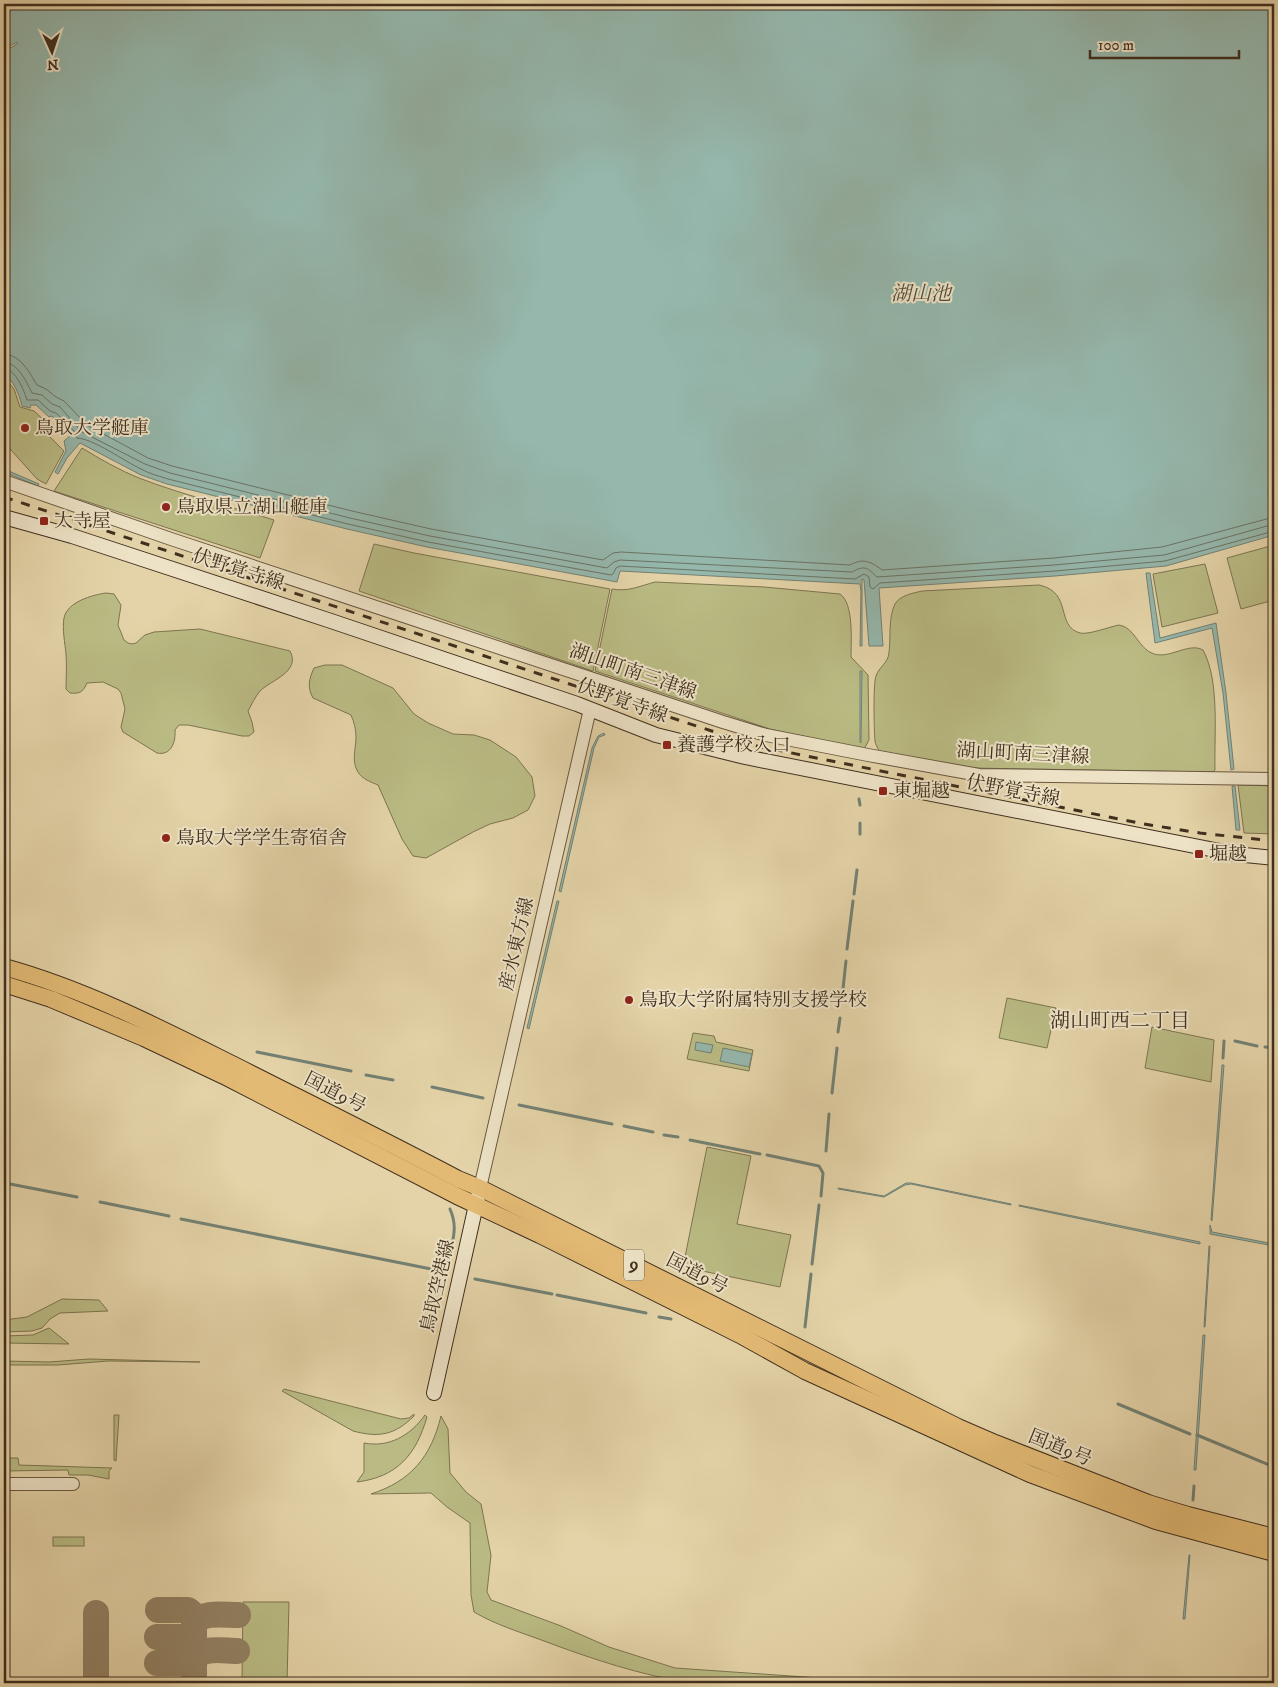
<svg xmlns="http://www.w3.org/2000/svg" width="1278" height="1687" viewBox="0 0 1278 1687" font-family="'IM FELL DW Pica','Noto Serif JP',serif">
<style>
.green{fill:#babb84;stroke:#7d7551}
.water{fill:#95b7ac;stroke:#738173}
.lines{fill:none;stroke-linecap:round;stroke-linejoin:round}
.shore{stroke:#6a7365;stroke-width:1}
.stream{stroke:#738173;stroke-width:3}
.taxiway{stroke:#928163;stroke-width:26}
.tertiary-casing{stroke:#695840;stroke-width:14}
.secondary-casing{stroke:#402f1e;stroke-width:16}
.trunk-casing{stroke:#402f1e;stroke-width:18}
.tertiary{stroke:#ede2c6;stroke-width:12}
.secondary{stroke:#ede2c6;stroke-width:14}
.trunk{stroke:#e2ba74;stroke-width:16}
.rail{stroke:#402f1e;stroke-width:3;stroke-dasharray:9 9;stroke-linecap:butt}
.poi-dot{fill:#8f2418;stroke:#ede2c6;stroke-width:2}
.labels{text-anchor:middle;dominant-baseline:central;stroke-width:4;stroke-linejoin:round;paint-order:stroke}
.shield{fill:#ede2c6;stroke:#746550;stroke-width:1}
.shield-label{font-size:18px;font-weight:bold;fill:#402f1e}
.poi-label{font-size:19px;fill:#402f1e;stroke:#ede2c6;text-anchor:start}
.street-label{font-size:19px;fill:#402f1e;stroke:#ede2c6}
.water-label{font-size:20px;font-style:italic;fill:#514a3a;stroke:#ede2c6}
.neighbourhood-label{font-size:20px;fill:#402f1e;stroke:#ede2c6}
</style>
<rect width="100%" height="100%" fill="#e4d3a8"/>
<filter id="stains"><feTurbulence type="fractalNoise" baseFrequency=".004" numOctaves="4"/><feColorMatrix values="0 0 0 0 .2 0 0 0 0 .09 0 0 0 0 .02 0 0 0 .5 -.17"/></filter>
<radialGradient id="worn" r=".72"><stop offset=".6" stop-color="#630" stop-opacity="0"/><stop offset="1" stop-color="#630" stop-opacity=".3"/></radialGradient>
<g class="green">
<path d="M4,377l10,12 6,18 14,4 13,12v11l17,17 -18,33 -9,-5 -33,-37z"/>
<path d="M82,448c18,11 37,22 57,30 44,17 90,28 135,42l-14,38 -206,-67z"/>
<path d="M374,544l40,9 196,36 -17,82 -234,-80z"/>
<path d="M1274,545v55l-33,9 -14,-51z"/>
<path d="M1205,564l13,49 -56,14 -9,-53z"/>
<path d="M655,582l109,5 76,7c14,9 11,48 11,63l17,18 1,65 -5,9 -94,-20 -175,-58 17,-82c16,3 28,-3 43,-7z"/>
<path d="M1039,585c34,7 16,41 41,48 8,2 29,-6 39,-8 16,2 19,24 35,29 16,5 35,-12 49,-4 17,31 11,85 12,120l-2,2 -243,-4 -91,-17c-1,-3 -4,-7 -4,-10 -1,-11 -2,-57 1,-65 3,-9 12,-13 13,-23 2,-15 -1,-35 6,-49 5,-9 19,-11 27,-13z"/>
<path d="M106,593l8,1 7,11 -3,20 6,15 4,3 4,1 4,-1 9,-8 9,-3 46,-3 90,22c11,21 -19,29 -30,40 -5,6 -8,13 -12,20l4,11 2,10 -5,4h-7l-54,-11h-9l-4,5c1,12 -4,26 -18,23l-34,-21 -2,-5 4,-18 -4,-16 -3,-4 -15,-7 -16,1c-4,9 -7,11 -17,10l-4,-4c0,-12 1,-23 0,-35 -1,-11 -4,-25 -2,-36 3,-16 28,-23 42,-25z"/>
<path d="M325,665h17l51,23 21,26 14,9 25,11 21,1 16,5 26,17 16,20 3,19 -7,14 -15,8 -23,6 -17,8 -47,26 -13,-2 -11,-17 -24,-54c-7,-3 -16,-6 -20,-13 -7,-11 -2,-23 -2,-35 0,-8 -2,-15 -5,-22l-38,-17c-6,-11 -4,-19 1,-30z"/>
<path d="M1238,785l36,1v48l-30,-1z"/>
<path d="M1007,998l49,10 -9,40 -48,-10z"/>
<path d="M1152,1027l62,13 -3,42 -66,-14z"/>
<path d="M693,1033l21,3 2,6 37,8 -4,21 -62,-12z"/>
<path d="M707,1147l44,9 -14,68 54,11 -11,52 -97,-20z"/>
<path d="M62,1299l37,1 9,11 -48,2 -10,6 -8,9 -10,3 -28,1v-12l23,-3z"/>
<path d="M49,1328l20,16 -65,-1v-7l29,-1z"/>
<path d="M89,1359l111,3 -92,-1 -50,4h-51v6l-3,1v-11l45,1z"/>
<path d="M284,1389l117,30 8,-1 5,-4v2c-19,19 -35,22 -61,15l-71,-40z"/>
<path d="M114,1415h5l-3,46 -2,-1z"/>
<path d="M425,1415l2,2c-11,38 -30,60 -70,65l7,-10v-29c25,5 47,-8 61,-28z"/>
<path d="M441,1416l7,13 2,44 16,19 15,12 10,51 -4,37 4,8 70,26 48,21 66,21 159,11 63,2 42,-3 7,5h-255c-51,-8 -99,-24 -147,-42 -24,-9 -48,-16 -70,-29l-3,-17 -1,-72 -23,-16 -16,-14 -60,1c40,-13 60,-37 70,-78z"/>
<path d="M4,1458h14l1,7 93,3 -3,3v8l-21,-4h-19l-1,-5 -64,1z"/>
<rect x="53" y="1537" width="31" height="9"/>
<path d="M243,1602h46l-2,81h-45z"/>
</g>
<g class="water">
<path d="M15,4h1259v531l-108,31 -111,10 -176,12 4,58h-14l-5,-66 -2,-1v67h-2l1,-54 -1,-8 -240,-13 -3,11 -190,-35 -80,-18 -180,-45 -26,-9 -61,-32 -13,15 -9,16 -3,-2 11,-21 -2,-10 7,-6 -19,-19 -3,1 -13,-12h-5l-1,3 -8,-2c-4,-16 -8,-22 -18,-35v-333l7,10 7,-5 -1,-1 -7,4c-10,-20 -6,-25 5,-42z"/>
<path d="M4,469l35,15 -1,2 -34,-14z"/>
<path d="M1146,573h4l10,65 56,-15 10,70 8,76 -3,1 -8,-77 -11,-65 -57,15z"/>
<path d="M860,671h2l-1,72 -1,-1z"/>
<path d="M604,733l1,2 -6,2 -5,11 -33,144 -2,-1 33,-143 6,-12z"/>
<path d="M1232,786h3l5,44h-4z"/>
<path d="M557,901h2l-30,128 -2,-1z"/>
<path d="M696,1042l17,3 -2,8 -16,-3z"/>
<path d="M723,1048l29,6 -3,13 -29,-6z"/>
<path d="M1222,1065h2l-12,156 -1,-1z"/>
<path d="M906,1183h5l100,21v1l-100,-21 -6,1 -21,12 -46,-8v-1l46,8z"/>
<path d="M1019,1205l181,37v2l-181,-38z"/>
<path d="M1210,1225l2,7 62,12v2l-64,-12z"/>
<path d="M1209,1246h1l-5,81h-1z"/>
<path d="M1203,1335h2l-9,135h-2z"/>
<path d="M1189,1555h1l-5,64h-2z"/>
</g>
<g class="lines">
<g class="shore">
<path d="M4,354c17,1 25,18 33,31l9,4 10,8 8,4 23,24 61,33 24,8 180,45 79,18 172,31 10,-7 8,-1 229,13c13,-7 20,-4 32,5l172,-12 108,-11 112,-30"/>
<path d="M4,362c14,1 22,19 28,31l10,2 10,9 8,3 22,25 63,32 25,9 180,45 80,18 177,32 7,-6 6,-2 232,12c14,-8 16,-3 25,5l177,-12 110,-10 110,-31"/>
<path d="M4,368c12,2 20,22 23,32h11l12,11 6,2 18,18 3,7c17,1 47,23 64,31 9,5 18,7 27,10l180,45 80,18 183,33 2,-1 3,-6 4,-2 235,13 9,-5 5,3 1,10 3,2 7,-6 175,-12 110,-10 109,-30"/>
</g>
<g class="stream">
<path d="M859,799l1,6"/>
<path d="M860,834v-11"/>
<path d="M854,894l3,-24"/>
<path d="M847,949l6,-48"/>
<path d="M842,998l4,-37"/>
<path d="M838,1032l2,-14"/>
<path d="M1235,1041l22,5"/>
<path d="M1265,1047l9,1"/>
<path d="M257,1052l94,19"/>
<path d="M1223,1058l1,-17"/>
<path d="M366,1075l27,5"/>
<path d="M432,1087l51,11"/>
<path d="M832,1093l5,-45"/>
<path d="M519,1105l93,19"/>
<path d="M624,1126l29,6"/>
<path d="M664,1135l14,2"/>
<path d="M690,1140l70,14"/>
<path d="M826,1151l3,-37"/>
<path d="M767,1155l52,11 4,7 -2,23"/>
<path d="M10,1184l67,13"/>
<path d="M100,1202l69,14"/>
<path d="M450,1209c6,14 5,24 1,39"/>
<path d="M181,1219l265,53 2,-11"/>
<path d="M812,1264l7,-59"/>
<path d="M475,1279l77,15"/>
<path d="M557,1295l89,18"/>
<path d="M659,1317l12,2"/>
<path d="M805,1327l6,-53"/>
<path d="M1118,1404l72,30"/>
<path d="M1197,1435l77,32"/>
<path d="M1193,1500l1,-14"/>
</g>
<g class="taxiway">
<path d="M158,1610h30l6,5v8"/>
<path d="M157,1637h31l6,6"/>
<path d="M194,1659c9,-13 29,-8 43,-8"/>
<path d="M157,1663h31l5,6"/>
<path d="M96,1683v-70"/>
<path d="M194,1683v-60c10,-12 29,-8 44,-8"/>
</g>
<g class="tertiary-casing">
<g id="tertiary">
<path d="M4,481l167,58 552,183 43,13 102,20 111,20 295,4"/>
<path d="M480,1188l110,-479"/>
<path d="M4,1484h69"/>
</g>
</g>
<g class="secondary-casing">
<g id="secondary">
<path d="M4,517l68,19 256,84 249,84 79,31 89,22 490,97 39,4"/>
<path d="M434,1393l44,-197"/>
</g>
</g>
<g class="trunk-casing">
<g id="trunk">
<path d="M4,967c80,22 156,61 230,98 75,38 150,75 224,114l22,9 478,239 37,16 153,60 40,12 86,22"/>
<path d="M4,984l47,15 93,39 80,38 233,120 83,39 200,100 65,36 225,103 126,47 118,32"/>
</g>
</g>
<use href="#tertiary" class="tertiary"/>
<use href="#secondary" class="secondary"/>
<use href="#trunk" class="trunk"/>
<path class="rail" d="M4,497l753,249 387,78 56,9 74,8"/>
</g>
<g class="poi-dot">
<circle cx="25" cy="428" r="5"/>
<circle cx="166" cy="507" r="5"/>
<rect x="39" y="516" width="10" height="10" rx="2.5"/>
<rect x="662" y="740" width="10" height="10" rx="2.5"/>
<rect x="878" y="786" width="10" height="10" rx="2.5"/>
<circle cx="166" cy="838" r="5"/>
<rect x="1194" y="849" width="10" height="10" rx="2.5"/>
<circle cx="629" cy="1000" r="5"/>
</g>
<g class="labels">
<rect class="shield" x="624" y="1249.5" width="20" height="31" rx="4"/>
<g class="shield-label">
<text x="634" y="1265">9</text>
</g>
<g class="poi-label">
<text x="35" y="428">鳥取大学艇庫</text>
<text x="176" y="507">鳥取県立湖山艇庫</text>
<text x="54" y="521">大寺屋</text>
<text x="677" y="745">養護学校入口</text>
<text x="893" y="791">東堀越</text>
<text x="176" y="838">鳥取大学学生寄宿舎</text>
<text x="1209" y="854">堀越</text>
<text x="639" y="1000">鳥取大学附属特別支援学校</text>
</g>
<g class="street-label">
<text transform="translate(238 570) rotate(18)">伏野覚寺線</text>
<text transform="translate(633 672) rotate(19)">湖山町南三津線</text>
<text transform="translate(622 701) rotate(20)">伏野覚寺線</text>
<text transform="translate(1023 754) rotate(3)">湖山町南三津線</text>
<text transform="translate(1013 791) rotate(11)">伏野覚寺線</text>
<text transform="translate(517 944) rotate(-77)">産水東方線</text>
<text transform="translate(335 1093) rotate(27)">国道9号</text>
<text transform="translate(697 1274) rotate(27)">国道9号</text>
<text transform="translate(438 1286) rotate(-77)">鳥取空港線</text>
<text transform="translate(1060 1448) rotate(22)">国道9号</text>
</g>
<g class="water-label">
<text x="921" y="294">湖山池</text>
</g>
<g class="neighbourhood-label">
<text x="1120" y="1021">湖山町西二丁目</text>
</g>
</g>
<rect width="1278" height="1687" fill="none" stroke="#e4d3a8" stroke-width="20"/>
<rect x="5" y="5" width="1268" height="1677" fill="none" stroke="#402f1e" stroke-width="2.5"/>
<rect x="10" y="10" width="1258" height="1667" fill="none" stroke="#402f1e"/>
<g transform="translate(52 52) rotate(177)" stroke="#ede2c6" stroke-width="4" paint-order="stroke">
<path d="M0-4L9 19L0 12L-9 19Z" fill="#402f1e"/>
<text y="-8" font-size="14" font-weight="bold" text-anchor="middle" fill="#402f1e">N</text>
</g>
<path d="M1090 50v8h149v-8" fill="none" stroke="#402f1e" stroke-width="2.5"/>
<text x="1098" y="50" font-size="15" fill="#402f1e" stroke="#ede2c6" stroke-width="4" paint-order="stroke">100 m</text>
<rect width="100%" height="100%" filter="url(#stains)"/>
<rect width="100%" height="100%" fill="url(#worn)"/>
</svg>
